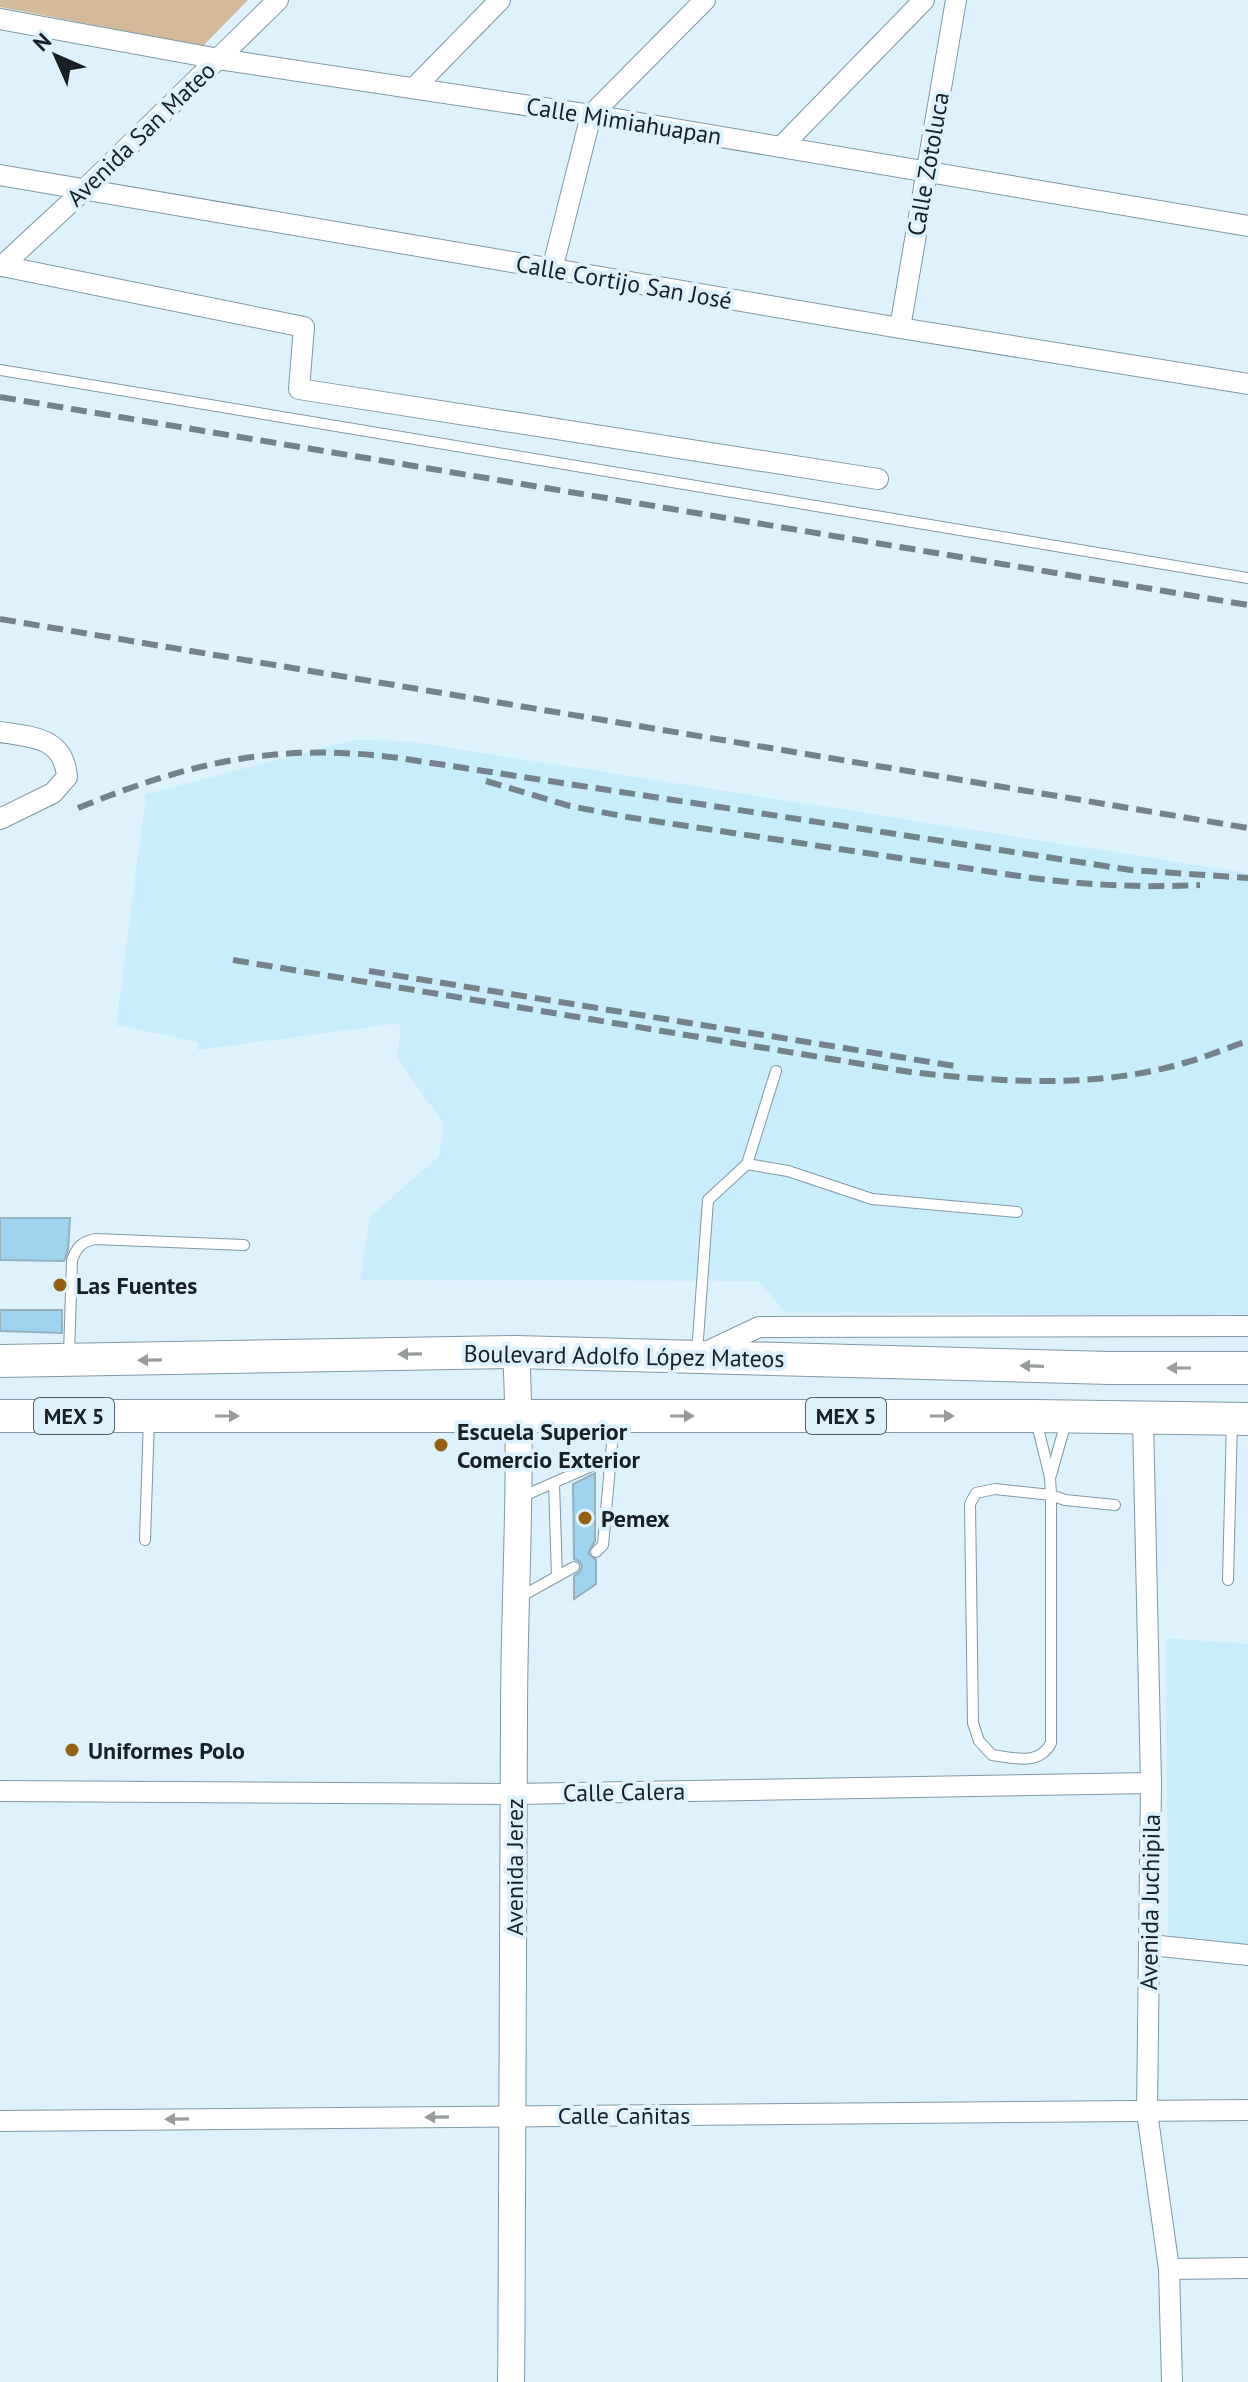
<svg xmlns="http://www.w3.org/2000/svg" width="1248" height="2382" viewBox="0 0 1248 2382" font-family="'PT Sans',sans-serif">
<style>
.built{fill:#caedfe}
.green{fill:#d3ba9b}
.building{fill:#9dd3ed;stroke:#95afbb;stroke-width:2}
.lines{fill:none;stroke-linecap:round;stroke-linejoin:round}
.service-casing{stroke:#7f98a5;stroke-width:12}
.minor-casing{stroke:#7f98a5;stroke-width:22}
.tertiary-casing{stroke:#7f98a5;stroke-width:28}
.primary-casing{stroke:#7f98a5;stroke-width:34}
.service{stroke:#fff;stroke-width:10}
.minor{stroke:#fff;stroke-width:20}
.tertiary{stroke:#fff;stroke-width:26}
.primary{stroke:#fff;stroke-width:32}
.rail{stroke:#74838b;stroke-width:6;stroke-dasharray:16 8;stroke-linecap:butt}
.oneway{fill:#969b9d}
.poi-dot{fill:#936112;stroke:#ddf2fd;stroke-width:3}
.labels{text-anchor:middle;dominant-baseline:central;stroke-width:8;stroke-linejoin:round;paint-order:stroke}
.shield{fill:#ddf2fd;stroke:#525f66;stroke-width:2}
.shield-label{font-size:22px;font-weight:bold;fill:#162025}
.street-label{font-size:24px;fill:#162025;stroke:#ddf2fd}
.poi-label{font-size:24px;font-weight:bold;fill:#162025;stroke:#ddf2fd;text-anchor:start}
</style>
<rect width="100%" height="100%" fill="#ddf2fd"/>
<g class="built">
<path d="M354,740l52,1 842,132v443l-463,-4 -27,-31 -398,-1 10,-63 69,-61 5,-32 -47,-65 4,-36 -204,27 1,-8 -82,-17 30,-231z"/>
<path d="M1166,1638l82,6v306l-80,-13z"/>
</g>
<path class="green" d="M0,0h248l-45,46 -203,-39z"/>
<g class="building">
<path d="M0,1218h70l-2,32 -4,11 -64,-1z"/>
<path d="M0,1310h62v23l-62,-2z"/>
<path d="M595,1473v68l-7,12 8,7v24l-22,15v-23l6,-4 2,-6 -3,-5 -5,-2 -1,-75z"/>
</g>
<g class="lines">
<g class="service-casing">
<g id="service">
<path d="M0,370l1248,208"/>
<path d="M776,1071l-29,93 41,7 84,28 145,13"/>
<path d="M697,1353l11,-153 39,-36"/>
<path d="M69,1354l3,-94c5,-13 9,-18 23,-21l149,6"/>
<path d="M1036,1420l14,57 1,18 -56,-6 -19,4 -6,11 3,219 6,18 13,14c22,3 47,11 59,-12v-248l14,5 50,5"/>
<path d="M1051,1475l15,-53"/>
<path d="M554,1484l3,92"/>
<path d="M519,1498l93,-41"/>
<path d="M145,1540l4,-122"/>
<path d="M596,1552l7,-7 11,-124"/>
<path d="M1228,1580l4,-159"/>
<path d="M520,1597l54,-30"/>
</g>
</g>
<g class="minor-casing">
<g id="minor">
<path d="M0,19l219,40 372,56 657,111"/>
<path d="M414,88l86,-88"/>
<path d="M781,147l143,-147"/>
<path d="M0,175l900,153 348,56"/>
<path d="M2,266l302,61 -5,62 579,90"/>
<path d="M2,266l83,-77 193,-189"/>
<path d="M552,270l39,-155 114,-115"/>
<path d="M900,328l56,-328"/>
<path d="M0,732c32,5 64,5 67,45l-14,16 -53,26"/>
<path d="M706,1352l53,-25 489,-1"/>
<path d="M1143,1419l8,364 -4,329 22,157 3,113"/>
<path d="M0,1791l513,3 638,-11"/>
<path d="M1150,1945l98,10"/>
<path d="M0,2121l1248,-11"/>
<path d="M1169,2269l79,-1"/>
</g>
</g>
<g class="tertiary-casing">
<path id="tertiary" d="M511,2382c3,-222 2,-444 3,-667 0,-120 9,-242 2,-363"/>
</g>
<g class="primary-casing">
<g id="primary">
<path d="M0,1361l516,-9 594,16h138"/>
<path d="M0,1416h1035l213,3"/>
</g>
</g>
<use href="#service" class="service"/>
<use href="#minor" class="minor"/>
<use href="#tertiary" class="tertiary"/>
<use href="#primary" class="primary"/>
<g class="rail">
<path d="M0,397l1248,208"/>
<path d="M0,619l1248,209"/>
<path d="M486,781l84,25 57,11 405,61c56,7 111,10 168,7"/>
<path d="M78,808c113,-46 199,-66 321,-50l732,112 117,8"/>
<path d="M233,960l677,112c90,10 186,17 274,-9 22,-6 43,-15 64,-22"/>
<path d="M369,971l592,96"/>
</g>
</g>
<defs><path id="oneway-solid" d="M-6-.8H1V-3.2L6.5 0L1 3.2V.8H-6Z" transform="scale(2)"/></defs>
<g class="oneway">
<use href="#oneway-solid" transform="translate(410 1354) rotate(179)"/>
<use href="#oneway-solid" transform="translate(150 1360) rotate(179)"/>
<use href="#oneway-solid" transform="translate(1032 1366) rotate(-178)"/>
<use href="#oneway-solid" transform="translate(1179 1368) rotate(-180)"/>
<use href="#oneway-solid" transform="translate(227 1416)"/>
<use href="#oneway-solid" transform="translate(682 1416)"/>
<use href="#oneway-solid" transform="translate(942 1416)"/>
<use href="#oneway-solid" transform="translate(437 2117) rotate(179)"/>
<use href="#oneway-solid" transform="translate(177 2119) rotate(179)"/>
</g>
<g class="poi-dot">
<circle cx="60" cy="1285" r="8"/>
<circle cx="441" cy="1445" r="8"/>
<circle cx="585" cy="1518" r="8"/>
<circle cx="72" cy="1750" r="8"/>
</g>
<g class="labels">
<g class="shield">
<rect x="34" y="1398" width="80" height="36" rx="6"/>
<rect x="806" y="1398" width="80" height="36" rx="6"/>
</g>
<g class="shield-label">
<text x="74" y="1416">MEX 5</text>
<text x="846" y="1416">MEX 5</text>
</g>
<g class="street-label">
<text transform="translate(624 121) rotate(9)">Calle Mimiahuapan</text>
<text transform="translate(141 134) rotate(-44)">Avenida San Mateo</text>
<text transform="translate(928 164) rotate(-80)">Calle Zotoluca</text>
<text transform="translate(624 282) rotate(10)">Calle Cortijo San José</text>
<text transform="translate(624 1356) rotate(1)">Boulevard Adolfo López Mateos</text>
<text transform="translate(624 1792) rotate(-1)">Calle Calera</text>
<text transform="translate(514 1867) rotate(-90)">Avenida Jerez</text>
<text transform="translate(1150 1902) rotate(-89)">Avenida Juchipila</text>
<text x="624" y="2115">Calle Cañitas</text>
</g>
<g class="poi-label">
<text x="76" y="1285">Las Fuentes</text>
<text x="457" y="1431">Escuela Superior<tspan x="457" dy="28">Comercio Exterior</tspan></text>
<text x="601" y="1518">Pemex</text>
<text x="88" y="1750">Uniformes Polo</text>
</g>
</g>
<g transform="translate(56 56) rotate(315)" stroke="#ddf2fd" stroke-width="6" paint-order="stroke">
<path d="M0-6L14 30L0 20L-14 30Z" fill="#162025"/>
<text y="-12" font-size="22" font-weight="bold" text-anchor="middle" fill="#162025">N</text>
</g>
</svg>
